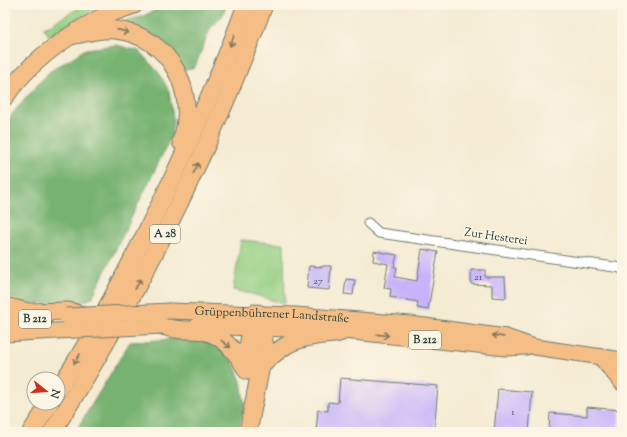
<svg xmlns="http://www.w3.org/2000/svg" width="627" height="437" viewBox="0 0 627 437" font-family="'Sorts Mill Goudy',serif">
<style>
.green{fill:#94cf83;stroke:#5a865c}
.forest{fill:#77b271;stroke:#4b7852}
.building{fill:#c6b3fa}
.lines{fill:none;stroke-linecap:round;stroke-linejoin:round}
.minor-casing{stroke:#6a7a6c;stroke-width:11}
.primary-casing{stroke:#6a7a6c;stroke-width:17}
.motorway-casing{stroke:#6a7a6c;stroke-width:19}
.minor{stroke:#fff;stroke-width:9}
.primary{stroke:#f6be87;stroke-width:15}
.motorway{stroke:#f6be87;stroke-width:17}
.primary-bridge-casing{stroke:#6a7a6c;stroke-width:17;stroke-linecap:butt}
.primary-bridge{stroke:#f6be87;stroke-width:15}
.oneway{stroke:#807759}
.labels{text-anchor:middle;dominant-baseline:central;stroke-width:3;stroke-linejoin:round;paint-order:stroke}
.number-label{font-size:10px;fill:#495a66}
.shield{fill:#fcf5e5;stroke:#617469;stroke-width:1}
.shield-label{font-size:11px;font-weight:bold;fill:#1f3d34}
.street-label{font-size:12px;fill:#1f3d34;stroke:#fcf5e5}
</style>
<rect width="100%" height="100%" fill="#fcf5e5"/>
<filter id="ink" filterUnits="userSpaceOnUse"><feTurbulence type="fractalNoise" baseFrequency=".025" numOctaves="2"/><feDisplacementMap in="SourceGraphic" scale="8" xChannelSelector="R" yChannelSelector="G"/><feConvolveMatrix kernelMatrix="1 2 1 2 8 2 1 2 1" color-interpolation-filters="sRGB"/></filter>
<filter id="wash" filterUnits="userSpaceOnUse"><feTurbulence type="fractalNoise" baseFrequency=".012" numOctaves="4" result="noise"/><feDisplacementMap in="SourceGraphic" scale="16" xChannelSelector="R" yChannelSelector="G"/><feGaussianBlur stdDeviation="0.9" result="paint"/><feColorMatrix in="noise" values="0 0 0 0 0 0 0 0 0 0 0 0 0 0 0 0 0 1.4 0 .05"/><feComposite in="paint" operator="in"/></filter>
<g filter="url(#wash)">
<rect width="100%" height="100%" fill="#f5ebd3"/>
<g class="green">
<path d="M84,5h20l-21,10 -34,21 -5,-8z"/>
<path d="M241,240l43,4 1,60 -33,-10 -19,-4z"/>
</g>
<g class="forest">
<path d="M166,5h61l-5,11 -12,13 -15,38 -16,4 -53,-44v-7l15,-3z"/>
<path d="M116,45l23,6 20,22 10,18 4,27 -2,19 -79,161 -13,6 -55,-1 -19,-8v-169l8,-13 36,-41 37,-23z"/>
<path d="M187,338l26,6 19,16 9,21 4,25 -7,26h-163l55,-90z"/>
</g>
<g id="blocks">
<g class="building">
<path d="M422,249l16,3 -10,58 -11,-2 1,-6 -28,-5 1,-8 -7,-1 4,-24 -15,-3 1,-10 23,4 -3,12h3l-2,10 22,4z"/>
<path d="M309,266l14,1v-1h8l-2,24 -22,-2z"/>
<path d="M471,270h14v7h20l1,21 -14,-1v-12l-21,-1z"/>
<path d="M346,279l9,1 -2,15 -9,-1z"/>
<path d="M340,378l98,8 -4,46h-118l2,-22 10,1v-9l10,1z"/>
<path d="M498,389l34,3 -3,40h-35z"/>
<path d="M587,407l33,3 -2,22h-69l1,-19 37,3z"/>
</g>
</g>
</g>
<g filter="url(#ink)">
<use href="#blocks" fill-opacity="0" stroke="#6a7a6c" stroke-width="1"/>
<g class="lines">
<g class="minor-casing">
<path id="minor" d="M368,223l11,10 242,35 1,1"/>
</g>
<g class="primary-casing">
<g id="primary">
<path id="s1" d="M170,311l126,4 114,9 96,13 29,10 87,13"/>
<path d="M5,322l40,-4"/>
<path d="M197,326l147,5 162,17 20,-1"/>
<path d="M5,334l51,-3"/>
<path d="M600,357l22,26"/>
</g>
</g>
<g class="motorway-casing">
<g id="motorway">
<path d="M71,36c14,-3 30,-8 45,-6 54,6 83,62 65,112"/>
<path d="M5,97c23,-34 58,-59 95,-79 10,-5 23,-9 34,-13"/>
<path d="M5,306l23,6 40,-1 14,4"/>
<path d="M163,326c4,1 8,3 12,3 9,2 19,0 28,2 22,5 34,22 44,40"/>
<path d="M262,365c18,-17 29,-26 54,-29 10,-2 19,0 28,-5"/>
<path d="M247,370v-18l7,-39"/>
<path d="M58,390c44,-68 81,-142 116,-215 26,-56 51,-112 72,-170"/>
<path d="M31,432l19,-29"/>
<path d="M52,432c23,-35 44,-72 65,-109 57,-102 106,-208 147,-318"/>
<path d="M248,432l17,-86 -7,-33"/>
</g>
</g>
<use href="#minor" class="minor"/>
<use href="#primary" class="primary"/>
<use href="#motorway" class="motorway"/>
<g class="primary-bridge-casing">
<g id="primary-bridge">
<path d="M66,316l104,-5"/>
<path d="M56,331l107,-5"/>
</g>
</g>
<use href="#primary-bridge" class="primary-bridge"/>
</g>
<defs><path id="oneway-shaft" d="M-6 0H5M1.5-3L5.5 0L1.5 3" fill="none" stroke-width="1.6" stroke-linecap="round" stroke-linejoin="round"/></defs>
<g class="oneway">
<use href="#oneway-shaft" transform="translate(123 31) rotate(13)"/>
<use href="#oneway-shaft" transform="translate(232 41) rotate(112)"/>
<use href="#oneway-shaft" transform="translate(196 168) rotate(-65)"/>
<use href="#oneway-shaft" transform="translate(138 284) rotate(-61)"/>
<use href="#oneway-shaft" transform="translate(383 335) rotate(6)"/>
<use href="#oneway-shaft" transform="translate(498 336) rotate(-172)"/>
<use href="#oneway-shaft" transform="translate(226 344) rotate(38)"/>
<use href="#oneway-shaft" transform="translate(77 359) rotate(120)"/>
</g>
</g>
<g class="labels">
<g class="number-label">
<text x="478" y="277">21</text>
<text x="318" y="281">27</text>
<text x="513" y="412">1</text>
</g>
<g class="shield">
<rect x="150" y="225" width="30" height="18" rx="3"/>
<rect x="19" y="310" width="32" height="18" rx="3"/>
<rect x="409" y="331" width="32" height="18" rx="3"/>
</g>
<g class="shield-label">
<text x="165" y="234">A 28</text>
<text x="35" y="319">B 212</text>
<text x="425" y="340">B 212</text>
</g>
<g class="street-label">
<text transform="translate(496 237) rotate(8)">Zur Hesterei</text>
<text stroke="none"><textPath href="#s1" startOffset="102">Grüppenbührener Landstraße</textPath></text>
</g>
</g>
<rect width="627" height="437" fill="none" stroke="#fcf5e5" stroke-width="20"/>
<g transform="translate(46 391) rotate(107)"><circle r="19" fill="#fcf5e5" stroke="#a4ab9e"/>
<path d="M0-3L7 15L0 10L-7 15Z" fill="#c8321e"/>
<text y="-6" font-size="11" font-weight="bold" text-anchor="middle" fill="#1f3d34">N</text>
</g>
</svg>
